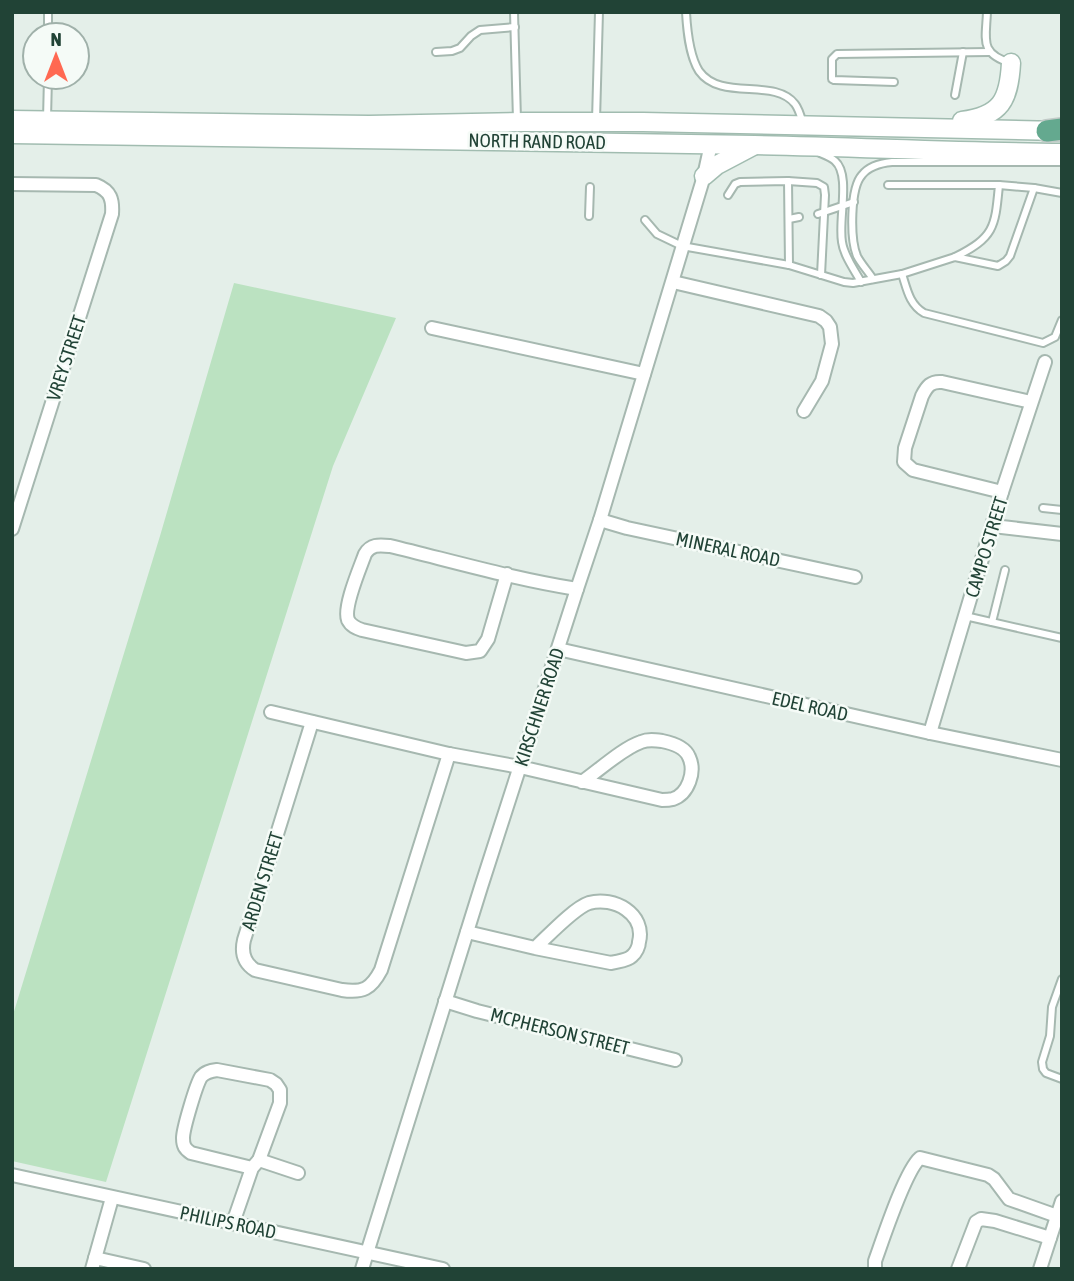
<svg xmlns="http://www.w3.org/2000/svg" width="1074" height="1281" viewBox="0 0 1074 1281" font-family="'Asap Condensed',sans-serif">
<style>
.green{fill:#bbe2c1}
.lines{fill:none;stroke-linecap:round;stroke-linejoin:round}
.lane-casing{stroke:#a6b8b0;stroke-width:10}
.street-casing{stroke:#a6b8b0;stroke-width:16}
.secondary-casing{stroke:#a1bcb0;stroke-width:21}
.primary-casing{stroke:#c1cac7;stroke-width:24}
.lane{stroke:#fff;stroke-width:6}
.street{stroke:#fff;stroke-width:12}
.secondary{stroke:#fff;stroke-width:18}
.primary{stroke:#64a98f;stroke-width:21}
.labels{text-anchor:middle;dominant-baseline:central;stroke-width:5;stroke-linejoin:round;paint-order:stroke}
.street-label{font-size:19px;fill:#214336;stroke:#f5fbf7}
</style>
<rect width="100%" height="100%" fill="#e4efe9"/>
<path class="green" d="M234,283l162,35 -63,148 -227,716 -94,-21v-143l148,-482z"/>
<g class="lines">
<g class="lane-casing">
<g id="lane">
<path d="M514,12l3,108"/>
<path d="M686,12c1,18 3,43 13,59 22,31 75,6 96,33 4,5 6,13 8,20"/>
<path d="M987,12c-1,27 -8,42 24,51"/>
<path d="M48,35v-23"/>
<path d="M436,52l16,-1 8,-3 11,-12 9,-6 35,-3"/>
<path d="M894,82l-60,-2 -2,-1v-20l5,-5 152,-2"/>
<path d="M955,95l8,-43"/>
<path d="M47,119l1,-42"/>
<path d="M596,120l3,-108"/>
<path d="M820,153c5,2 11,4 15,8 16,14 3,58 7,81 2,14 12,27 19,40"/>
<path d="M788,181l29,2 7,4 1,8 -4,80"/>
<path d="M888,185h111c-4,42 -4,52 -44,72"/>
<path d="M999,185l35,3"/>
<path d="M728,195l7,-11 5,-2 48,-1 1,84"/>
<path d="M818,214l36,-12"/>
<path d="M589,216l1,-29"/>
<path d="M789,219l10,-2"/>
<path d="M645,220l12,14 25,12 107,19 55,17 9,1 49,-9 53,-17 43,9 8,-5 4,-5 24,-68 28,5"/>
<path d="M902,274c5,15 7,30 22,39l119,30 12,-6 7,-17"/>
<path d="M873,279c-5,-8 -12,-15 -16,-23 -7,-17 -7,-68 5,-81 7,-9 19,-12 30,-13h170"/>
<path d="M1043,508l19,2"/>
<path d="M965,616l97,22"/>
<path d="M992,622l13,-52"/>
<path d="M1062,979l-10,28 -2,29 -8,26 1,7 3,4 16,6"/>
</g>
</g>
<g class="street-casing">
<g id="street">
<path d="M12,184l84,1c15,6 17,15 16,29l-100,315"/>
<path d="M673,282l146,34 7,5 4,6 2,17 -10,37 -18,30"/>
<path d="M432,328l212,46"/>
<path d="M1002,492l-89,-22 -9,-8 1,-14 17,-52c5,-10 9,-15 20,-14l89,20"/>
<path d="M600,520l27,8 228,49"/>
<path d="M993,526l69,8"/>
<path d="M507,574l-19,65 -8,12 -14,2 -104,-23c-6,-2 -11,-4 -14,-10 -5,-13 12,-52 17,-66 6,-10 14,-9 25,-8 62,15 124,33 187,43"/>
<path d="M558,649l372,84 132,27"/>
<path d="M271,712l178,42 71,13 142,33c3,0 7,0 11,-1 15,-5 23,-27 16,-42 -4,-10 -17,-14 -27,-16 -7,-1 -14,-2 -21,1 -18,6 -43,29 -59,40"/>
<path d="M312,722l-68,218c-3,13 0,23 11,30l87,20c21,3 29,-1 39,-20l68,-216"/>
<path d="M930,733l72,-241 43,-130"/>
<path d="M467,932l68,16 76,15c7,-2 16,-2 21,-7 4,-3 7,-10 7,-14 7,-28 -25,-46 -50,-39 -15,5 -41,33 -54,45"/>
<path d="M445,1001l32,10 198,49"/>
<path d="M259,1160l39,13"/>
<path d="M12,1175l431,94"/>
<path d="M233,1223l19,-55 7,-8 21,-57v-13l-4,-6 -6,-4 -53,-10c-7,1 -12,2 -16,7 -5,8 -18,52 -18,61 0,8 2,11 8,15l61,15"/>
<path d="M95,1258l49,11"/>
<path d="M92,1269l20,-71"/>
<path d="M362,1269l119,-382 96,-298 23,-69 104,-344 7,-32"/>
<path d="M875,1269v-8c8,-22 30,-90 45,-103l68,17 6,4 15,20 48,17"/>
<path d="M958,1269l18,-47 5,-3 14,2 55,17"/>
<path d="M1040,1269l22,-68"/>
</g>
</g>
<g class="secondary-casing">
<g id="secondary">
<path d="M12,120l357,5 156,-3h118l416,9"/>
<path d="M962,121c39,-5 47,-21 49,-58"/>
<path d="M12,134c248,2 495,6 742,11 103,2 205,7 308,8"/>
<path d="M704,176l13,-11 36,-19"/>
</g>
</g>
<g class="primary-casing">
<path id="primary" d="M1047,131l15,-2"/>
</g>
<use href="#lane" class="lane"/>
<use href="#street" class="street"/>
<use href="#secondary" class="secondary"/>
<use href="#primary" class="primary"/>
</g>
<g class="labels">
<g class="street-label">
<text transform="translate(537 141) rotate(1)">NORTH RAND ROAD</text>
<text transform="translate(66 358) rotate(-72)">VREY STREET</text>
<text transform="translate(986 547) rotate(-73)">CAMPO STREET</text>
<text transform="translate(728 549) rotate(12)">MINERAL ROAD</text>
<text transform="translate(810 706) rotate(13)">EDEL ROAD</text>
<text transform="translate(539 707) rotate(-72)">KIRSCHNER ROAD</text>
<text transform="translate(262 881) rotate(-73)">ARDEN STREET</text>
<text transform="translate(560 1031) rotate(14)">MCPHERSON STREET</text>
<text transform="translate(228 1222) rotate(12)">PHILIPS ROAD</text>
</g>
</g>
<rect width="1074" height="1281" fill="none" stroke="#214336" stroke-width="28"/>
<g transform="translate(56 56)"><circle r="33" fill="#f5fbf7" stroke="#a0b1aa" stroke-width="2"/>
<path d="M0-5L12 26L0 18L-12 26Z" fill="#ff6952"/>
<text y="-10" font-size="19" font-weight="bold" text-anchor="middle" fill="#214336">N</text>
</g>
</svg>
